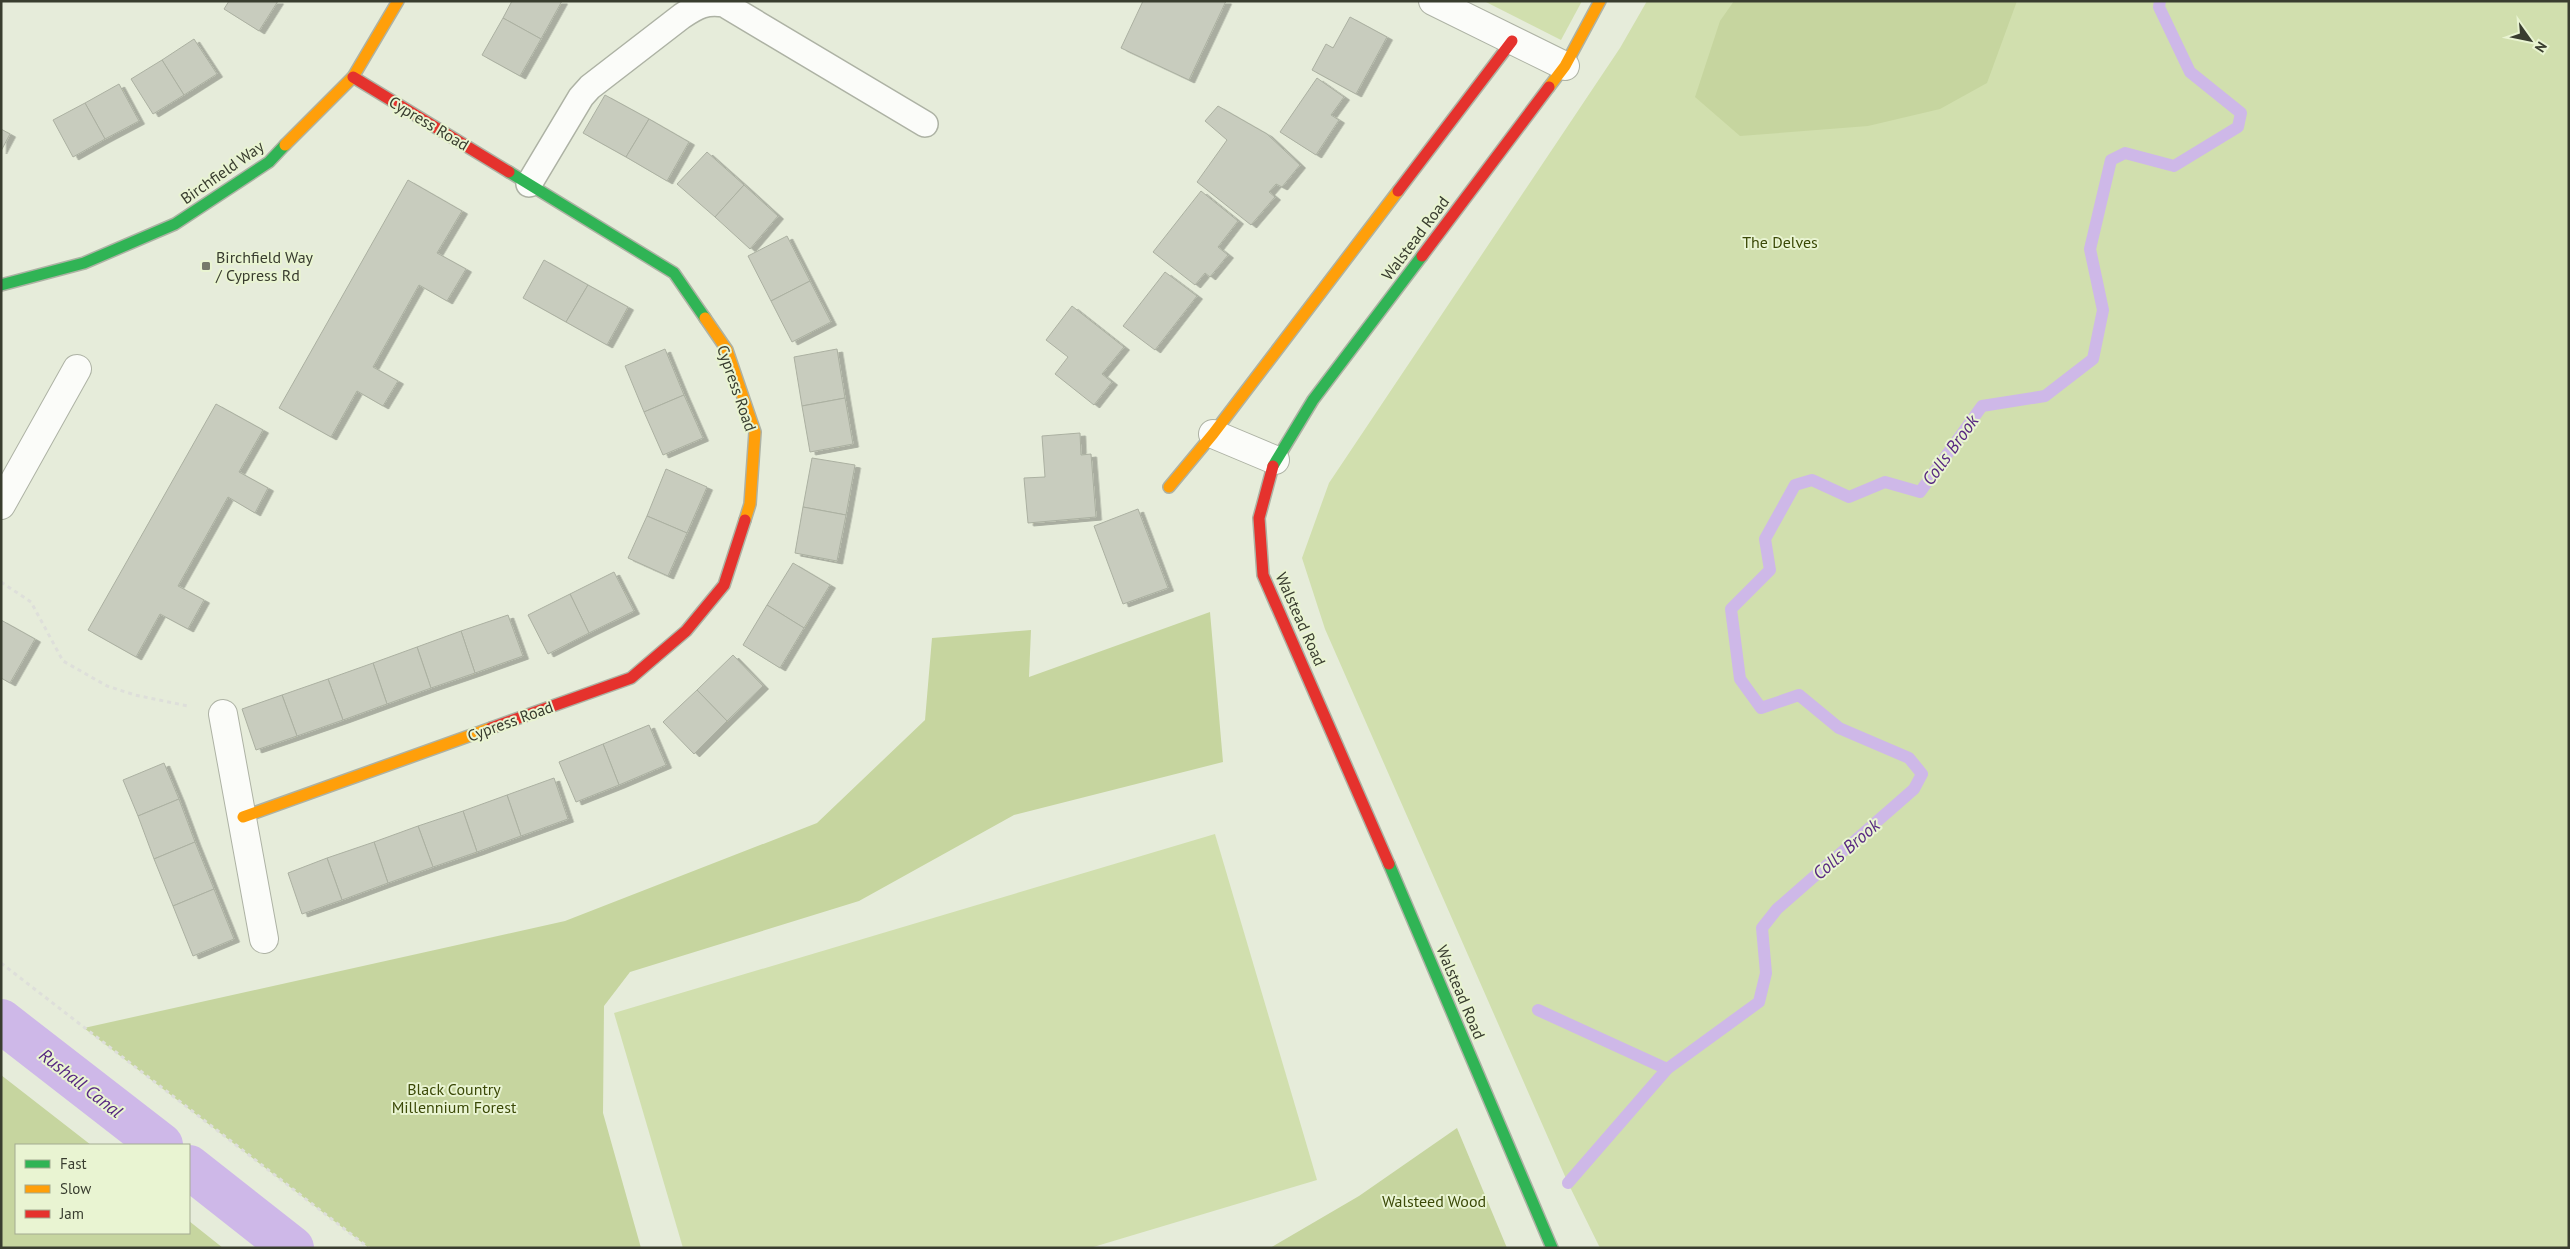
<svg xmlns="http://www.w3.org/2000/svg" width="2570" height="1249" viewBox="0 0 2570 1249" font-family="'PT Sans',sans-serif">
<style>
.green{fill:#d1dfae}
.forest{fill:#c6d59f}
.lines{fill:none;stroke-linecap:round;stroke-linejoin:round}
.stream{stroke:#ceb8e8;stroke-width:12}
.canal{stroke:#ceb8e8;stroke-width:44}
.building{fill:#c8ccbe;stroke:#abb0a1;filter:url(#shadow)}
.lane-casing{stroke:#adb2a4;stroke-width:28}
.street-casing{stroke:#adb2a4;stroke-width:30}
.fast-casing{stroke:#adb2a4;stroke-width:14}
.slow-casing{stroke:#adb2a4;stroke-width:14}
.jam-casing{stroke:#adb2a4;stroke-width:14}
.path{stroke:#dedfda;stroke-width:3;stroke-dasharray:4 4;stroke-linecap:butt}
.lane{stroke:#fbfcf9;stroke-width:25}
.street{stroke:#fbfcf9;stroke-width:28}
.fast{stroke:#30b455;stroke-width:11}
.slow{stroke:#ff9f0a;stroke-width:11}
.jam{stroke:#e5322d;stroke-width:11}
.poi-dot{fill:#767a6b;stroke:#e9f4d2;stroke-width:2}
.labels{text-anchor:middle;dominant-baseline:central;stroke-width:4;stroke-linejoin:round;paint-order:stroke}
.street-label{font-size:16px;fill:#393d2f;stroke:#e9f4d2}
.park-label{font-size:16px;fill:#3b4907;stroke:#e9f4d2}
.poi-label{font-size:16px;fill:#393d2f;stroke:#e9f4d2;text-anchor:start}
.water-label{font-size:18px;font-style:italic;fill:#572881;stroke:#e9f4d2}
</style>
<defs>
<filter id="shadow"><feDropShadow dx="5.5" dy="3" stdDeviation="0" flood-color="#0004"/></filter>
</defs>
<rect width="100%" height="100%" fill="#e6ecda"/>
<g class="green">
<path d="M1484,1h98l-21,39z"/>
<path d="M1647,1h922v1247h-969l-32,-65 -243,-554 -23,-71 27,-75 291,-435z"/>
<path d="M1215,834l102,346 -227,68h-407l-69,-235z"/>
</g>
<g class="forest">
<path d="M1734,1h283l-30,82 -47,26 -72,17 -128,10 -45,-39 25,-76z"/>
<path d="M1210,612l13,150 -209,53 -155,86 -229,71 -26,34 -1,107 38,135h-272l-285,-220 481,-107 252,-98 108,-103 7,-82 99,-8 -2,47z"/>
<path d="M1,1075l90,70h-75v88h173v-12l34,27h-222z"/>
<path d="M1457,1128l50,120h-237l89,-52z"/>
</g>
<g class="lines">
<g class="stream">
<path d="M1538,1010l129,59"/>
<path d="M1568,1183l99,-114 92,-67 7,-29 -4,-45 15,-19 137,-120 8,-15 -13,-16 -70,-30 -40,-33 -38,13 -21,-29 -9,-70 39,-39 -5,-31 30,-54 17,-5 37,17 36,-15 35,10 62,-86 63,-10 48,-37 10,-49 -13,-61 21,-89 14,-7 49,13 64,-39 3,-14 -51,-41 -31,-65 1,-6"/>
</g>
<g class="canal">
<path d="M1,1021l160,124"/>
<path d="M189,1167l103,81"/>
</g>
</g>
<g class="building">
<path d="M229,1h49l-19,30 -35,-22z"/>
<path d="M512,1h50l-21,38 -38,-21z"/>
<path d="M1143,1h83l-37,79 -68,-32z"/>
<path d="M1350,17l37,20 -31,57 -44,-24 14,-26 7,4z"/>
<path d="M503,18l38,21 -21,37 -38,-21z"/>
<path d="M194,39l23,35 -33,21 -22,-35z"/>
<path d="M162,60l22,35 -31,19 -22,-35z"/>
<path d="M1317,78l27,19 -13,18 8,5 -23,35 -36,-23z"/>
<path d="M119,84l20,37 -34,18 -20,-36z"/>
<path d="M605,95l44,24 -23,38 -43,-24z"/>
<path d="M85,103l20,36 -32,18 -20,-37z"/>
<path d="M1218,106l49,28 33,31 -18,22 -6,-3 -7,8 6,5 -24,28 -54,-43 30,-42 -22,-19z"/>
<path d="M649,119l40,23 -22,39 -41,-24z"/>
<path d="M1,129l9,5 -9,17z"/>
<path d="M707,152l37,33 -29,32 -38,-33z"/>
<path d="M408,180l54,31 -25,42 29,16 -19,32 -28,-16 -46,82 25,14 -15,25 -26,-15 -26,46 -52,-29z"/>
<path d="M744,185l34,31 -28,33 -35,-32z"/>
<path d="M1201,191l37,30 -20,26 10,8 -18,22 -5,-4 -10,12 -42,-33z"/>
<path d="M787,236l23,45 -39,20 -23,-45z"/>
<path d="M544,260l44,25 -22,37 -43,-24z"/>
<path d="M1165,272l32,24 -42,54 -32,-24z"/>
<path d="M810,281l21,41 -39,20 -21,-41z"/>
<path d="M588,285l40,22 -21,38 -41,-23z"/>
<path d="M1072,306l52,41 -22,27 10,8 -18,23 -39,-31 13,-17 -22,-17z"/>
<path d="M665,349l19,46 -40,17 -19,-46z"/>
<path d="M837,349l8,49 -43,8 -8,-49z"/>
<path d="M684,395l19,43 -40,17 -19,-43z"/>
<path d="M845,398l8,46 -43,8 -8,-46z"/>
<path d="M216,404l47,26 -24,42 29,16 -13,25 -27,-16 -50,89 26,14 -16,29 -28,-15 -24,43 -48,-27z"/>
<path d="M1080,433l1,22 10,-1 5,63 -68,6 -4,-45 21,-1 -3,-41z"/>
<path d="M812,458l43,7 -9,50 -43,-8z"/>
<path d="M666,469l41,18 -20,46 -40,-17z"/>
<path d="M803,507l43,8 -9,46 -42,-8z"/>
<path d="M1138,509l30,79 -45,16 -29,-78z"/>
<path d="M647,516l40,17 -19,43 -40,-18z"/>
<path d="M793,563l37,22 -26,43 -37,-23z"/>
<path d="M614,572l20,39 -45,22 -19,-39z"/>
<path d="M570,594l19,39 -41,21 -20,-39z"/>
<path d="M767,605l37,23 -24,40 -37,-23z"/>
<path d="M508,615l15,41 -48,17 -14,-42z"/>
<path d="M1,620l34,19 -25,44 -9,-5z"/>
<path d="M461,631l14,42 -44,15 -14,-41z"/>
<path d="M417,647l14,41 -44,16 -14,-41z"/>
<path d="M733,655l30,31 -36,35 -30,-31z"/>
<path d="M373,663l14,41 -44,16 -15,-41z"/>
<path d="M328,679l15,41 -46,16 -15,-41z"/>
<path d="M697,690l30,31 -33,33 -31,-32z"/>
<path d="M282,695l15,41 -41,14 -14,-41z"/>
<path d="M649,725l17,40 -47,20 -16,-41z"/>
<path d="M603,744l16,41 -43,17 -17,-40z"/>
<path d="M164,763l15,36 -41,17 -15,-36z"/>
<path d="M554,778l14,41 -47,17 -14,-41z"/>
<path d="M507,795l14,41 -44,16 -14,-41z"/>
<path d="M179,799l16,43 -41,17 -16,-43z"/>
<path d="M463,811l14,41 -44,15 -15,-41z"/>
<path d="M418,826l15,41 -45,16 -14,-41z"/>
<path d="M195,842l19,47 -41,17 -19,-47z"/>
<path d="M374,842l14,41 -46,17 -15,-42z"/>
<path d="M327,858l15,42 -40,14 -14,-41z"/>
<path d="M214,889l20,50 -41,17 -20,-50z"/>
</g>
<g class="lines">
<g class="lane-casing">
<path id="lane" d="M529,184l52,-87 9,-10 92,-71c15,-10 24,-15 42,-12l201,120"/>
</g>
<g class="street-casing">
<g id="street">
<path d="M1433,1l132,65"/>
<path d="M1213,434l62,26"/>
<path d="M1,505l76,-136"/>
<path d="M223,714l41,225"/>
</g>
</g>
<g class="fast-casing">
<g id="fast">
<path d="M509,172l165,101 31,45"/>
<path d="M1,285l83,-22 91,-39 94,-62 16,-17"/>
<path d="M1273,466l40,-66 109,-144"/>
<path d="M1389,864l163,384"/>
</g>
</g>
<g class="slow-casing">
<g id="slow">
<path d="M1549,87l16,-21 35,-65"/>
<path d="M285,145l68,-68 45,-76"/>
<path d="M705,318l22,32 28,82 -5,72 -5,16"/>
<path d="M1169,487l44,-53 185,-243"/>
<path d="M243,817l248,-89"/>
</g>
</g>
<g class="jam-casing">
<g id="jam">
<path d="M353,77l156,95"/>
<path d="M1398,191l114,-150"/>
<path d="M1422,256l127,-169"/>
<path d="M1273,466l-14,52 4,57 126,289"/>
<path d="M491,728l140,-50 55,-47 38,-46 21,-65"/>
</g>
</g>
<g class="path">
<path d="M1,582l30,20 32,59 44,25 28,9 53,11"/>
<path d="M1,963l368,285"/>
</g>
<use href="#lane" class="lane"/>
<use href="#street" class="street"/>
<use href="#fast" class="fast"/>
<use href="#slow" class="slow"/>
<use href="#jam" class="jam"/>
</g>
<rect class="poi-dot" x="201" y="261" width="10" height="10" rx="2.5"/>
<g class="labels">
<g class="street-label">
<text transform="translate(429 123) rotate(31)">Cypress Road</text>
<text transform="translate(222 172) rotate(-35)">Birchfield Way</text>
<text transform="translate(1415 238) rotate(-53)">Walstead Road</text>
<text transform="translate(737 388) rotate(71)">Cypress Road</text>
<text transform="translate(1301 619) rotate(66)">Walstead Road</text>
<text transform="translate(510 721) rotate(-20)">Cypress Road</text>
<text transform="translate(1461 992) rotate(67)">Walstead Road</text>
</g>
<g class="park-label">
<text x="1780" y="242">The Delves</text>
<text x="454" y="1089">Black Country<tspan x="454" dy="18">Millennium Forest</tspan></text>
<text x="1434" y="1201">Walsteed Wood</text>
</g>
<g class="poi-label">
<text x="216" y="257">Birchfield Way<tspan x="216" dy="18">/ Cypress Rd</tspan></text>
</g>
<g class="water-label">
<text transform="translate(1950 450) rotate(-54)">Colls Brook</text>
<text transform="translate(1846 849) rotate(-41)">Colls Brook</text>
<text transform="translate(81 1083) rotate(38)">Rushall Canal</text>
</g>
</g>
<rect width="2570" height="1249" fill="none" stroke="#393d2f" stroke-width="5"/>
<rect x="15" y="1144" width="175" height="90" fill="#e9f4d2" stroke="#a3ab91"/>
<rect x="25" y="1160" width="25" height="8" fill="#30b455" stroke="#a3ab91"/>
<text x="60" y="1169" font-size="15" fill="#393d2f">Fast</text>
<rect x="25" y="1185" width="25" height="8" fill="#ff9f0a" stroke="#a3ab91"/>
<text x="60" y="1194" font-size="15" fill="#393d2f">Slow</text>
<rect x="25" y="1210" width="25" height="8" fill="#e5322d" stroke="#a3ab91"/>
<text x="60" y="1219" font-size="15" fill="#393d2f">Jam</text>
<g transform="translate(2530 40) rotate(123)" stroke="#e9f4d2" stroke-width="4" paint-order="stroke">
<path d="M0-4L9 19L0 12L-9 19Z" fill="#393d2f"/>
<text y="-8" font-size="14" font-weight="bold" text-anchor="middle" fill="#393d2f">N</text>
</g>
</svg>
